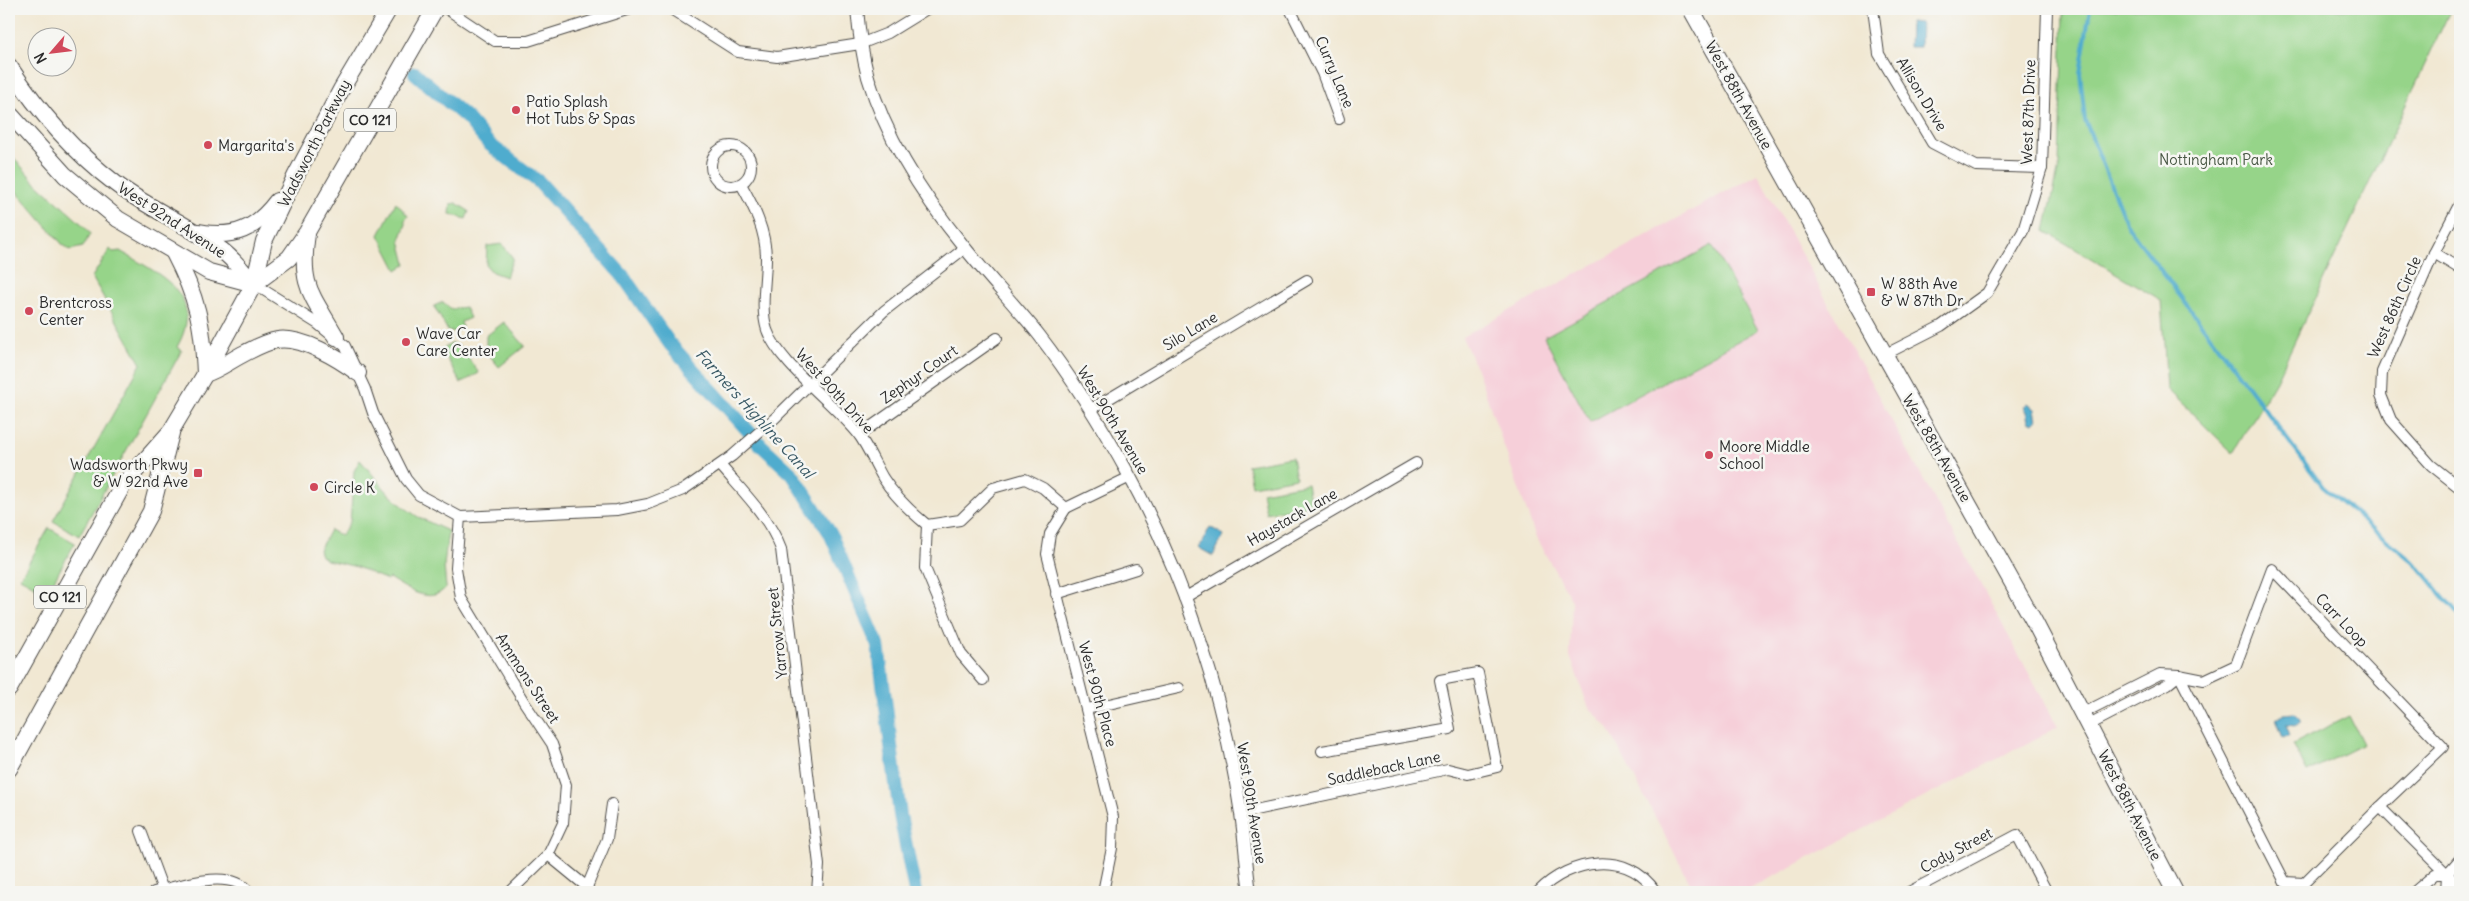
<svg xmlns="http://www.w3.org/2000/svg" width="2469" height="901" viewBox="0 0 2469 901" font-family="Delius,sans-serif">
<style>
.built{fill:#f6cfd9}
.green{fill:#96d489;stroke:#60805a}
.water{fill:#50acce;stroke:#3e6c7c}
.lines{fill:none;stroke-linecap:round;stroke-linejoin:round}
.stream{stroke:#50acce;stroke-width:4}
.canal{stroke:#50acce;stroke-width:14}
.minor-casing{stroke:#494744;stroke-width:12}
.tertiary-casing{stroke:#494744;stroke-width:14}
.primary-casing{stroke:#494744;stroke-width:18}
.minor{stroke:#fff;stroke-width:10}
.tertiary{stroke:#fff;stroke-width:12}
.primary{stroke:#fff;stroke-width:16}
.poi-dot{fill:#d1495b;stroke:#f6f6f2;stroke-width:2}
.labels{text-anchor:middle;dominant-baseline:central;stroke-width:5;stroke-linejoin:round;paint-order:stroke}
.shield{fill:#f6f6f2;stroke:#686867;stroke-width:1}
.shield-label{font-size:14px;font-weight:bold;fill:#2b2b2b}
.street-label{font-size:15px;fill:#2b2b2b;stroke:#f6f6f2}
.poi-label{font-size:15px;fill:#2b2b2b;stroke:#f6f6f2;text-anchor:start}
.park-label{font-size:15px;fill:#465542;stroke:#f6f6f2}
.water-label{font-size:16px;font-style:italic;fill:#385864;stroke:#f6f6f2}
</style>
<rect width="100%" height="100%" fill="#f6f6f2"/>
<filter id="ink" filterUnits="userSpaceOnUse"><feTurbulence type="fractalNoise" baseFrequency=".02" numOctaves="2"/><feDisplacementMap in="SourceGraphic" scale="10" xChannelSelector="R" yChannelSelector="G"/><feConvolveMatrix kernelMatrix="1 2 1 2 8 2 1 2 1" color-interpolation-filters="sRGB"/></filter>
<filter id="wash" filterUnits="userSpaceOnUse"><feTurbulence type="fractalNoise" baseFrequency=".0096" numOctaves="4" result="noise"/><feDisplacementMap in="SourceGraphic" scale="20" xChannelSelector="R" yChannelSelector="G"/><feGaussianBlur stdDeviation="1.12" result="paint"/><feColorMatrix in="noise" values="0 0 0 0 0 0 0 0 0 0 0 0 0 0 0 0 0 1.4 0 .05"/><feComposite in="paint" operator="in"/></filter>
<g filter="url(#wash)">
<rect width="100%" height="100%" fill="#f1e8d3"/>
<path class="built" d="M1758,174l300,553 -314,165h-49l-87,-164 -20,-22 -18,-50 2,-55 -36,-63 -58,-166 -16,-35z"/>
<g class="green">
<path d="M2063,9h388l-175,372 -43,72 -66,-64 -6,-89 -116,-69 14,-64z"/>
<path d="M9,152l25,29 51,46 5,7 -7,13 -13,3 -7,-5 -54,-62z"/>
<path d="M396,202l12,14 -4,6 2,2 -6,16 6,24 -9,6 -18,-35z"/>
<path d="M456,203l13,8 -3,8 -16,-5 1,-10z"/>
<path d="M502,244l11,14 -7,19 -14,-5 -6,-7 1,-19z"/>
<path d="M1712,245l46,85 -168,92 -46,-85z"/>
<path d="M110,249l3,3 7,-1c39,23 87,43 57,96l5,3 -103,186 -26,-15 88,-157 -49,-87z"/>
<path d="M443,302l8,7 14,-2 5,11 -9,4 1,5 -5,5 -9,-1 -14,-25z"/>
<path d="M504,322l21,24 -26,21 -13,-16v-15z"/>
<path d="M453,343l6,3 20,27 -18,10 -19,-34z"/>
<path d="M1292,457l4,21 -44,8 -4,-21z"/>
<path d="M360,460l30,35 14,12 14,10 30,14 -4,35 2,21c-15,20 -42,0 -57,-9l-2,2 -30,-13 -30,-7 -6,-4 -2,-6 11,-20 11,6 9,-14 4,-51z"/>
<path d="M1307,484l4,21 -45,8 -4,-21z"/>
<path d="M49,528l26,15 -28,50 -27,-15z"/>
<path d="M2349,716l14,28 -56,28 -14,-28z"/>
</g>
<g class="water">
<path d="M1910,22l11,1 -1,24h-11z"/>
<path d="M2028,403l7,6 2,11 -3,3 -5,-2 -2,-9 -3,-5z"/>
<path d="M1210,527l14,8 -11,21 -14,-8z"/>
<path d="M2294,713l6,6v4l-4,3 -10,-1 4,10 -7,3 -7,-19 8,-5z"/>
</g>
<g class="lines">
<path class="stream" d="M2090,9l-10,64 5,47 42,105 196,262 97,81 40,49"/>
<path class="canal" d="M415,73l53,46 21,25 50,38 84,94 47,68 91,101 32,30 37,58 48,112 22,170 15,77"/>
</g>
</g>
<g filter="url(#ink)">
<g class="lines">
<g class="minor-casing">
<g id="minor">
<path d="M447,9l48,32h33l102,-32"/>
<path d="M671,9l67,43 39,5 83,-13 28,-11 39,-24"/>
<path d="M1290,9l32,64 17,46"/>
<path d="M1873,9l6,45 53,89 44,23 66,2"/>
<circle cx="731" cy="166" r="20"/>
<path d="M741,184c13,23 25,47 25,74 0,23 -6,50 1,72 12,34 69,75 92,105 9,13 16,29 24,43 12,19 27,33 44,47l-2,43 36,86 22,26"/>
<path d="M2460,203l-26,50 -52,119 -1,23 10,25 40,45 29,23"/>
<path d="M2434,253l26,16"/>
<path d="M254,284l64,40 27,22 20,43 8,24 33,66 13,16 41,22"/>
<path d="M1884,355l57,-29 46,-33 36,-62 19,-63 5,-159"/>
<path d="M1090,410l217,-130"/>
<path d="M859,435l138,-97"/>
<path d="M721,466c22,26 48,51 60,83l38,316 -2,27"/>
<path d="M1066,508l-16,26 -3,20 66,263 -1,31 -9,44"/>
<path d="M1066,508l64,-31"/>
<path d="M460,517l157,-7 31,-6 35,-14 49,-34 43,-38 109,-107 81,-63"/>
<path d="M460,517l-4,51 5,30 63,104 28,42 14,41 -3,38 -15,32 -38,37"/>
<path d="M927,525l33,-5 33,-32 32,-9 18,9 23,20"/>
<path d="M2272,569l171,178 -63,60 -76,76 -19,-1 -106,-207 25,5 32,-15z"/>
<path d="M1056,594l80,-25"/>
<path d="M1184,598l232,-135"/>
<path d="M1087,709l92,-21"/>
<path d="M2083,713l77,-39 19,1"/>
<path d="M2089,725l79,-41 11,-9"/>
<path d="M2380,807l80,80"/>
<path d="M1241,813l207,-44 20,5 29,-7 -19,-94 -38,7 10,49 -128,22"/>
<path d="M141,831l22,59"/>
<path d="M548,855l39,32 2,4"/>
<path d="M587,887l20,-48 5,-35"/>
<path d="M154,892c24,-6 77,-25 95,0"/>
<path d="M1538,892c32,-33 89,-43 118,0"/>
<path d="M1909,892l108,-57 30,57"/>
<path d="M2414,892l21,-18h12"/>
<path d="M2446,892l1,-18 13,-15"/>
</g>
</g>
<g class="tertiary-casing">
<path id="tertiary" d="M857,9c2,23 5,45 11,68 18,61 57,122 97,171 24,30 50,57 74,87 34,44 64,93 91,142 56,103 94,221 111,337 4,26 5,52 9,78"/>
</g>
<g class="primary-casing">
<g id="primary">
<path d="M1691,9l344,614 140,269"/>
<path d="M9,66c29,45 65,86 107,118 33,25 72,40 104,65 13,9 23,23 34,35"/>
<path d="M9,113l56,62 53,44 91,53 45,12"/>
<path d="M199,232c35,7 57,-3 78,-31"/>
<path d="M307,234c-8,53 5,60 29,103"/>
<path d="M174,253c23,44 29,71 31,121"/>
<path d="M254,284l35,-26 18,-26 128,-223"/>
<path d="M205,374c15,-5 26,-14 40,-21 10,-5 21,-11 32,-13 25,-4 62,19 81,33"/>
<path d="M9,689l114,-204 48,-54 34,-57 49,-90 10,-43 32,-66 46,-87 47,-79"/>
<path d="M9,769l142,-258 20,-78"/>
</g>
</g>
<use href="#minor" class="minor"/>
<use href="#tertiary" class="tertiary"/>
<use href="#primary" class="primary"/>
</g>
</g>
<g class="poi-dot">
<circle cx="516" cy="110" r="5"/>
<circle cx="208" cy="145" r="5"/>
<rect x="1866" y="287" width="10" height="10" rx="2.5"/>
<circle cx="29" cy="311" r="5"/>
<circle cx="406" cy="342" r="5"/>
<circle cx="1709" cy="455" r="5"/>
<rect x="193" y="468" width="10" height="10" rx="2.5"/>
<circle cx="314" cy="487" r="5"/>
</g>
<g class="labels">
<g class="shield">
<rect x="344" y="108.5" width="52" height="23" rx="4"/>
<rect x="34" y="585.5" width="52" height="23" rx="4"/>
</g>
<g class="shield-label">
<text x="370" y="120">CO 121</text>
<text x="60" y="597">CO 121</text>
</g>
<g class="street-label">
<text transform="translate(1335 72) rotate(67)">Curry Lane</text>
<text transform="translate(1922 94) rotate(59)">Allison Drive</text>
<text transform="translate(1739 95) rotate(61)">West 88th Avenue</text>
<text transform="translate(2028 112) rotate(-88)">West 87th Drive</text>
<text transform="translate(314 143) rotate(-63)">Wadsworth Parkway</text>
<text transform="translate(172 220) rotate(33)">West 92nd Avenue</text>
<text transform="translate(2394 307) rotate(-66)">West 86th Circle</text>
<text transform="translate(1190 331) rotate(-31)">Silo Lane</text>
<text transform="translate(919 374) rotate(-35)">Zephyr Court</text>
<text transform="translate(835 391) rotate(48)">West 90th Drive</text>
<text transform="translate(1113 420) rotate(59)">West 90th Avenue</text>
<text transform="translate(1937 448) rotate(60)">West 88th Avenue</text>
<text transform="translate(1292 517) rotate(-30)">Haystack Lane</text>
<text transform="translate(2342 620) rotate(46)">Carr Loop</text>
<text transform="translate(777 633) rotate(-96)">Yarrow Street</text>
<text transform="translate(528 678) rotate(57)">Ammons Street</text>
<text transform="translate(1098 694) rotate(75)">West 90th Place</text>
<text transform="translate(1384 768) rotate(-12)">Saddleback Lane</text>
<text transform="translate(1252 803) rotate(81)">West 90th Avenue</text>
<text transform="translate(2130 805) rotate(63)">West 88th Avenue</text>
<text transform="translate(1956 850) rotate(-28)">Cody Street</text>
</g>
<g class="poi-label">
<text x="526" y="101">Patio Splash<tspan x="526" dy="17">Hot Tubs &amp; Spas</tspan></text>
<text x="218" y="145">Margarita's</text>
<text x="1881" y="283">W 88th Ave<tspan x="1881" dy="17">&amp; W 87th Dr</tspan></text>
<text x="39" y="302">Brentcross<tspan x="39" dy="17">Center</tspan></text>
<text x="416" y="333">Wave Car<tspan x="416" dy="17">Care Center</tspan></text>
<text x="1719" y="446">Moore Middle<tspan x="1719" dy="17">School</tspan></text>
<text x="188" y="464" text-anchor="end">Wadsworth Pkwy<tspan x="188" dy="17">&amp; W 92nd Ave</tspan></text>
<text x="324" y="487">Circle K</text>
</g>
<g class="park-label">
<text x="2216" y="159">Nottingham Park</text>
</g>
<g class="water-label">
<text transform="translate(755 413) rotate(48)">Farmers Highline Canal</text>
</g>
</g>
<rect width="2469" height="901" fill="none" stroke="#f6f6f2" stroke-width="30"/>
<g transform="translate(52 52) rotate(242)"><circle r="24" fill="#f6f6f2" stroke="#a5a5a2"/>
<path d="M0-4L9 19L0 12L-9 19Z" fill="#d1495b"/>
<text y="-8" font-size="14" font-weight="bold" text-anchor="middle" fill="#2b2b2b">N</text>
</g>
</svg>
